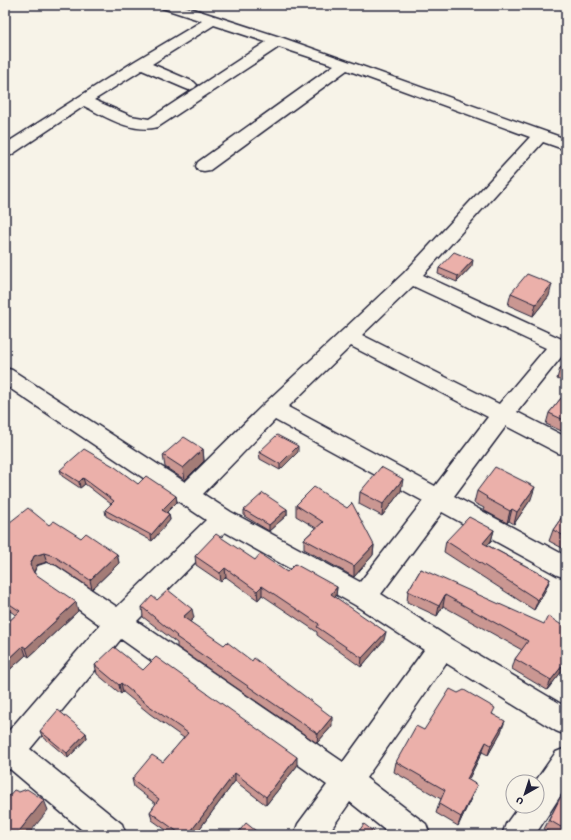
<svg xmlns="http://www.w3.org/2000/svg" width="571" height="840" viewBox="0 0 571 840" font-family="'Gochi Hand',sans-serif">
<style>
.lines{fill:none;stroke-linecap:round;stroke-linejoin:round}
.minor-casing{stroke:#22223b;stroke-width:3}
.minor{fill:#f7f3e8;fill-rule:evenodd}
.wall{fill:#ca9792;stroke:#22223b}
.shaded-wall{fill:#a47b77;stroke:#22223b}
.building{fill:#ebb0aa;stroke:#22223b}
</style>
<rect width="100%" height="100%" fill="#f7f3e8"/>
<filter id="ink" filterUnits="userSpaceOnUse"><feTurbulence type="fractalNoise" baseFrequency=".025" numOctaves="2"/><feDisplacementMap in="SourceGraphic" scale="8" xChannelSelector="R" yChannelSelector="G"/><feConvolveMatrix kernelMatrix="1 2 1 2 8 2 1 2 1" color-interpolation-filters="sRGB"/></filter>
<g filter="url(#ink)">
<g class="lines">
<g class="minor-casing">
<g id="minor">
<path d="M160,5h21l102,33 283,101v11l-23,-8 -120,133 143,66v10l-49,61 49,25v18l-8,-2 -52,-27 -52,70 112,60v22l-9,-3 -115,-63 -61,82 70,45 115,68v28l-10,-4 -110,-68 -80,115 60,46 4,11h-39l-41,-33 -23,33h-33l4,-11 29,-39 -206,-146 -91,110 92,75 4,11h-38l-78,-66 -5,2v-38l1,1 94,-109 -62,-45 -4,-7 4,-7 9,-3 9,3 61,41 89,-87 -201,-135v-17l7,2 173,112 80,-79 139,-130 126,-136 -183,-67 -137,100 -6,1 -6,-1 -2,-4 2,-4 136,-97 -55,-18 -121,80c-26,7 -52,-10 -74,-21l-73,49 -6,1v-12l130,-83 67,-40 -40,-13zM214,25l52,17 -117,77 -18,-3 -37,-16 48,-30 42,18 5,2 5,-2 3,-3 -3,-3 -42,-18zM413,286l133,62 -47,56 -137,-69zM351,346l137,71 -53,69 -147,-79zM275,420l148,81 -63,81 -129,-70 -28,-18zM225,532l130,73 69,45 -81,112 -206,-141z"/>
<path d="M566,748v39l-31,48h-33l4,-11 13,-18h18v-24h-2l21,-30z"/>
</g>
</g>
<use href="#minor" class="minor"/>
</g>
<g class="wall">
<path d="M472,266l-15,16 -19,-8 1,-6z"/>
<path d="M511,293l38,3 -16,20 -25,-11z"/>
<path d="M566,362v21l-9,-4 3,-11z"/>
<path d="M566,392v41l-20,-9 3,-11z"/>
<path d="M203,449l1,12 -19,19 -20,-13 -2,-12z"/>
<path d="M259,452h39l-18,18 -20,-11z"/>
<path d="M60,470l78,14 38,12 1,6 -10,10 2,2 1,6 -18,21 -46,-25 -1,-6 6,-6 -26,-20 -5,4 -18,-12z"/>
<path d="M401,491l-19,25 -23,-12 1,-12z"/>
<path d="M477,491l54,8 -17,25 -5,-3 -2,2 -24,-13 1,-2 -10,-5z"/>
<path d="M296,505l78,40 -1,10 -19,22 -50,-28v-10l12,-11 -20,-12z"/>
<path d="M287,509v6l-18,16 -25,-15v-6z"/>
<path d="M566,511v39l-17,-9 4,-11z"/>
<path d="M49,525l68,29 2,9 -27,26 -36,-24 -9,-3 -10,3 -3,7v1l44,38 -49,46 -3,-2 -21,19v-49l11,-10 -11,-7v-75l2,-1 -2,-6z"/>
<path d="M494,530l-3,11 -4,4 63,34 -4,10 -12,21 -90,-58 2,-11z"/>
<path d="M195,556l60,4 32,12 50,15 -1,9 -1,1 49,43 -23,27 -44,-32v-3l-55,-37 -4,5 -32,-23 -5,5 -25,-17z"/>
<path d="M421,569l145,97 -19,24 -35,-21 3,-10 7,-9 -79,-44 -6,10 -30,-14 1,-11z"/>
<path d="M157,600l37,18 -4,4 142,104 -15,17 -140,-96v-4l-34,-26 -1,-10z"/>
<path d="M95,665l48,5 154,96 -31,39 -31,-24 -40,54h-22l-21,-15 -2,-8 6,-8 -22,-17 -2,-8 31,-17 21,-24 -34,-24 -27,-22 -2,2 -24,-20z"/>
<path d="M458,693l35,21 8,18 -13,23 -6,-3 -14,28 9,5 -4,9 -15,32 -22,-13 3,-9 2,-5 -47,-27 2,-10z"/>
<path d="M40,731l46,2 1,5 -19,20 -26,-22z"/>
<path d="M561,796l5,33 -3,6h-9l-10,-6z"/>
</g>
<g class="shaded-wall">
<path d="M473,260l-1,6 -15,16 1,-6z"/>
<path d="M552,284l-3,12 -16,20 3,-12z"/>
<path d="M298,446v6l-18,18v-6z"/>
<path d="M203,449l1,12 -19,19 -2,-12z"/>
<path d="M83,478l2,6 -5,4 -1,-6z"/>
<path d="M403,479l-2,12 -19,25 1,-12z"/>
<path d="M535,487l-4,12 -17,25 3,-12z"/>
<path d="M176,496l1,6 -14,14 -1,-6z"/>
<path d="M287,509v6l-18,16v-6z"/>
<path d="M512,509l-3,12 -2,2 3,-12z"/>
<path d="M169,514l1,6 -18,21 -1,-6z"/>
<path d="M494,530l-3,11 -11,12 3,-10z"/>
<path d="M374,545l-1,10 -19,22v-11z"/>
<path d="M44,553l3,9 -10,3 -4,9 -3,-9 4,-9z"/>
<path d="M117,554l2,9 -27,26 -2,-9z"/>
<path d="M225,568l1,9 -5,5 -1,-9z"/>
<path d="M550,579l-4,10 -12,21 4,-10z"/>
<path d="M262,586v9l-4,5 -1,-9z"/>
<path d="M337,587l-1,9 -6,7 1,-9z"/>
<path d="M445,595l-2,11 -6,10 2,-10z"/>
<path d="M76,602l2,9 -49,46 -3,-9z"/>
<path d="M192,609l2,9 -10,9 -1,-10z"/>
<path d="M386,632l-2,8 -23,27 1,-9z"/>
<path d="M23,646l3,9 -21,19v-11z"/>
<path d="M566,661v5l-19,24 4,-10z"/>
<path d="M121,683l2,9 -2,2 -2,-9z"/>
<path d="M332,717v9l-15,17 1,-9z"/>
<path d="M505,721l-4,11 -13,23 3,-10z"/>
<path d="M86,733l1,5 -19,20 -1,-5z"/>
<path d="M486,742l-4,10 -18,37 3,-10z"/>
<path d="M297,757v9l-31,39v-8z"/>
<path d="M235,773v8l-40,54h-7z"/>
<path d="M477,785l-4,9 -15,32 3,-9z"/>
<path d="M44,800l4,10 -20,25h-12z"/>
</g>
<g class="building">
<path d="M454,252l19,8 -15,16 -19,-8z"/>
<path d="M527,274l25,10 -16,20 -25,-11z"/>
<path d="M566,362v9l-6,-3z"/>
<path d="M566,392v29l-17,-8z"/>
<path d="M277,435l21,11 -18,18 -21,-12z"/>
<path d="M184,437l19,12 -20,19 -20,-13z"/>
<path d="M84,449l31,18 23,17 8,-8 30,20 -14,14 7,4 -18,21 -46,-25 9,-9 -31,-23 -4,4 -19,-12z"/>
<path d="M381,467l22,12 -20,25 -23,-12z"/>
<path d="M495,467l40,20 -18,25 -5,-3 -2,2 -24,-13 1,-1 -10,-6z"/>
<path d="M314,487l33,21 5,-5 22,42 -20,21 -50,-27 19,-17 -27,-17z"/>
<path d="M263,493l24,16 -18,16 -25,-15z"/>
<path d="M28,508l21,17 5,-4 27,17 5,-5 31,21 -27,26 -36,-24 -10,-3 -10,3 -4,9 4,8 42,29 -50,46 -3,-2 -18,17v-38l15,-14 -15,-10v-68l5,-3 -5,-4z"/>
<path d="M566,511v26l-13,-7z"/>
<path d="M469,517l25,13 -11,13 67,36 -12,21 -92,-59z"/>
<path d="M216,534l39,26 5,-6 27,18 8,-8 42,23 -6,7 55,38 -24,26 -45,-31 2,-3 -57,-38 -5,5 -32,-23 -5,5 -25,-17z"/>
<path d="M421,569l123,55 4,-8 18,12v33l-15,19 -36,-21 13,-18 -83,-46 -6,11 -31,-15z"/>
<path d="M168,590l24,19 -9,8 41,28 3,-3 25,19 2,-3 78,59 -14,17 -142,-97 1,-1 -35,-29 10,-11 5,4z"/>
<path d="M114,647l29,23 13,-13 141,100 -31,40 -31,-24 -47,62h-6l-32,-23 9,-13 -27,-20 20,-24 11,7 25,-29 -40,-28 -27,-22 -2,2 -24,-20z"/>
<path d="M450,689l8,4 6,-3 31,18 -3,6 13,7 -14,24 -5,-3 -19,37 10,6 -16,32 -22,-13 6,-14 -49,-28 20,-36 8,4z"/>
<path d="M58,710l28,23 -19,20 -27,-22z"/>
<path d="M566,787v43l-17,-10 12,-24z"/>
<path d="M27,789l17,11 -28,35h-11v-36h1l8,-9 5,2z"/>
<path d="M246,823l15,12h-25z"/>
<path d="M364,824l14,11h-22z"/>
</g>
</g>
<rect width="571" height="840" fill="none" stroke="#f7f3e8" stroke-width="20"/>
<rect x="10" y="10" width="551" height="820" fill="none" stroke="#22223b" stroke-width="1.5" filter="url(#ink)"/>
<g transform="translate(525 794) rotate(219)"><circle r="19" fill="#f7f3e8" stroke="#a29fa3"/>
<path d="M0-3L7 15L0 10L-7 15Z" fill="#22223b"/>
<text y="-6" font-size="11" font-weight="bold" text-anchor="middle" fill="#22223b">U</text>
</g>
</svg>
